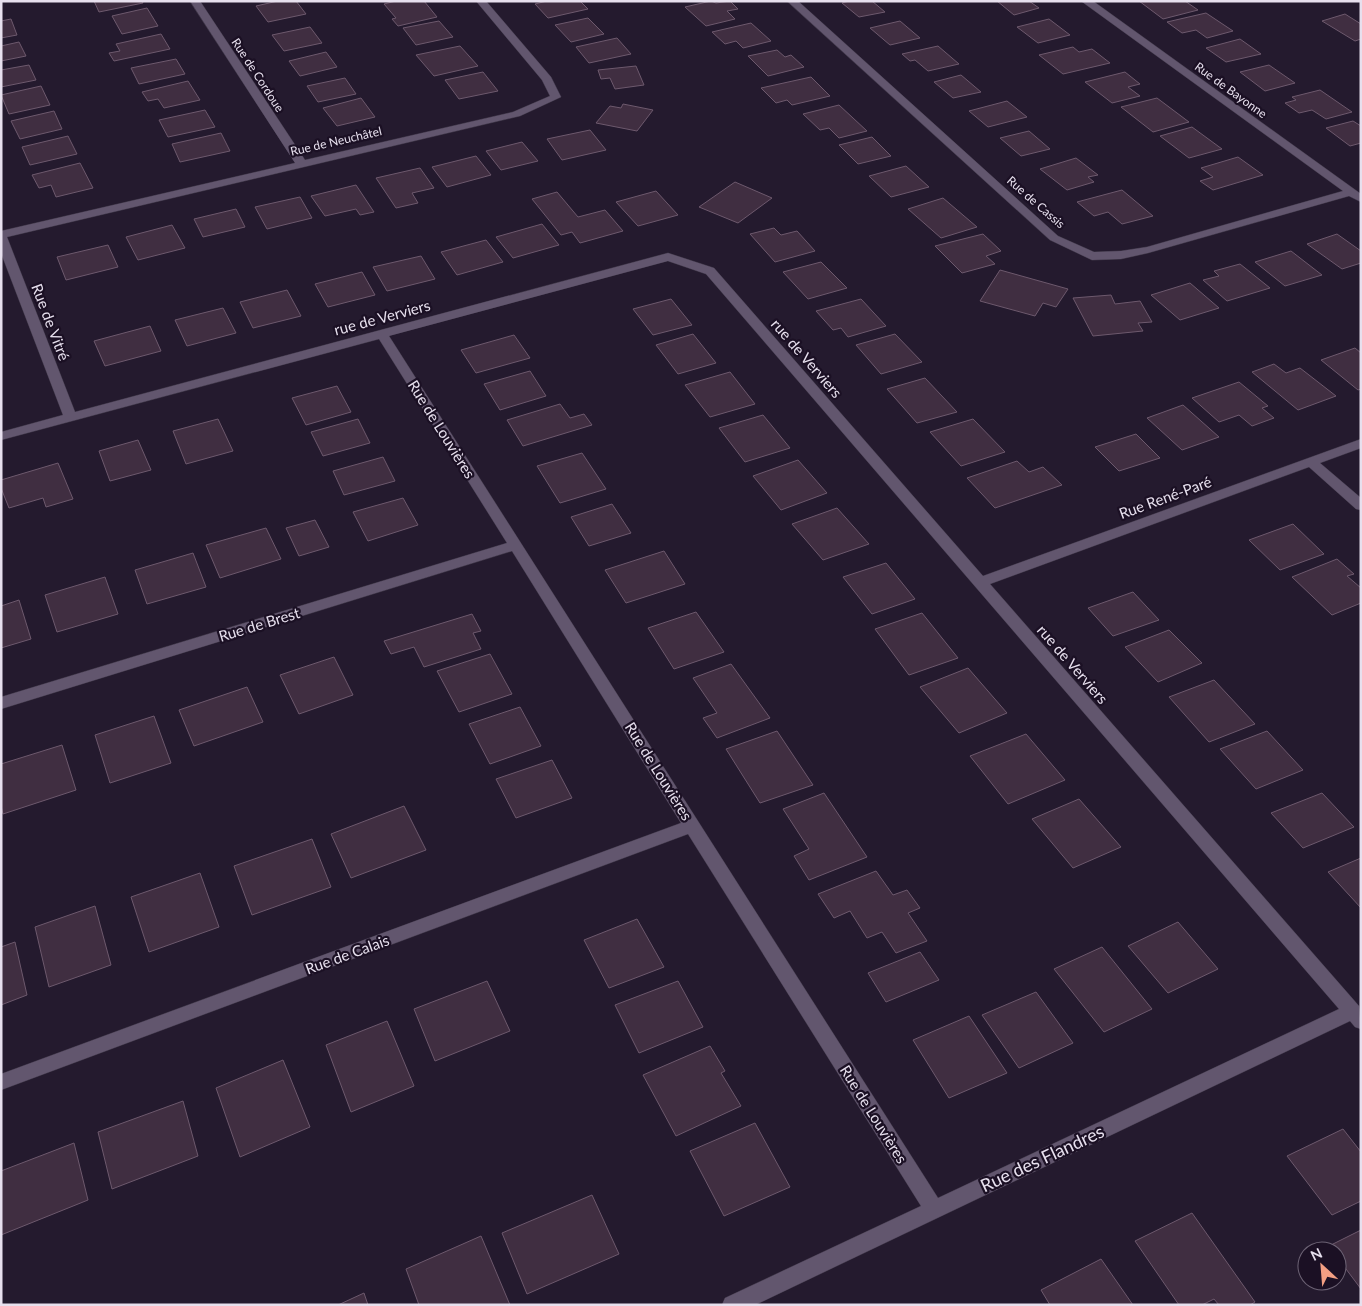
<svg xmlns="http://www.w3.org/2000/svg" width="1362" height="1306" viewBox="0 0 1362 1306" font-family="Lato,sans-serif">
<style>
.building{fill:#402e41;stroke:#6d596d}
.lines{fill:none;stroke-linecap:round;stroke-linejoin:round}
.minor-casing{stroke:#3d3546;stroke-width:1}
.minor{fill:#62566e;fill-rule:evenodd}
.labels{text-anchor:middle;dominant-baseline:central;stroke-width:4.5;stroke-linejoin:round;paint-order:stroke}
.far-street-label{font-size:12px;fill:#e7e0ee;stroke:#1b1024}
.street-label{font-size:15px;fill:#e7e0ee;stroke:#1b1024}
.near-street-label{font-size:18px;fill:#e7e0ee;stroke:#1b1024}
</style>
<rect width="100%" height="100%" fill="#241a2e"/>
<g class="building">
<path d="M94,1h48l1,2 -44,9z"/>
<path d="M278,1h18l10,13 -38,8 -12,-16z"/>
<path d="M396,1h28l13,16 -39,9 -6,-7 4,-1 -12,-14z"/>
<path d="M547,1h33l8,8 -40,9 -13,-14z"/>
<path d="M711,1l5,2 14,-2 8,8 -11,2 8,8 -29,7 -21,-19z"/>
<path d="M849,1h23l13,11 -26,5 -17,-14z"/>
<path d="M997,1h32l10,7 -25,7z"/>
<path d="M1139,1h46l13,9 -35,9z"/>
<path d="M147,8l11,18 -36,8 -10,-18z"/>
<path d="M1206,13l27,18 -26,7 -11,-8 -14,3 -15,-11z"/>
<path d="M1345,14l16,10v15l-6,2 -33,-20z"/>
<path d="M588,18l16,16 -33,8 -16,-17z"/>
<path d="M11,19l6,16 -16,3v-17z"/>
<path d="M1049,19l21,16 -32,8 -21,-16z"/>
<path d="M439,21l14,16 -37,8 -13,-17z"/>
<path d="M900,21l20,17 -30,7 -20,-17z"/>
<path d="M751,23l20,18 -28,7 -7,-7 -11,3 -13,-12z"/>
<path d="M310,27l12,16 -38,8 -12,-16z"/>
<path d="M161,34l9,15 -56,12 -5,-8 11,-2 -4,-7z"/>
<path d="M617,38l14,16 -42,9 -13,-16z"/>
<path d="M1240,39l21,15 -35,8 -20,-14z"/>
<path d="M19,42l7,14 -25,5v-15z"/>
<path d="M460,46l18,20 -44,10 -18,-21z"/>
<path d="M938,46l21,18 -31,7 -13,-11 -5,1 -8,-7z"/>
<path d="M1073,47l6,5 13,-3 18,14 -47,11 -24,-19z"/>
<path d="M777,50l8,7 6,-2 13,12 -36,9 -20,-20z"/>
<path d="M326,52l11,15 -37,9 -11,-15z"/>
<path d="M176,59l9,15 -46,10 -8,-16z"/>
<path d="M29,65l7,15 -35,7v-17z"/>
<path d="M1269,65l26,18 -30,8 -25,-19z"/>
<path d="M636,66l8,19 -29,4 -5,-11 -9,1 -3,-9z"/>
<path d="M483,72l15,19 -39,8 -14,-19z"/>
<path d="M1125,72l15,12 -12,3 12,9 -28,7 -27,-21z"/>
<path d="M961,75l20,17 -28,6 -19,-16z"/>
<path d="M811,77l19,19 -38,9 -5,-5 -11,3 -15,-15z"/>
<path d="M345,78l11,16 -38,8 -11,-16z"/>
<path d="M188,81l12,19 -36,8 -6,-9 -10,2 -6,-9z"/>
<path d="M41,86l9,19 -41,9 -8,-19z"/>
<path d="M1320,90l32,22 -26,7 -14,-9 -13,3 -14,-10 11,-3 -4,-3z"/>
<path d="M361,98l14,19 -38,9 -14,-18z"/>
<path d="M1157,98l32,24 -36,10 -32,-25z"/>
<path d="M1007,101l20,16 -39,10 -19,-16z"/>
<path d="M623,104l30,6 -16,21 -41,-8 14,-17 11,2z"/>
<path d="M839,105l28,26 -28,7 -10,-10 -9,2 -17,-16z"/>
<path d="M205,110l10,17 -47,10 -9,-17z"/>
<path d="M54,111l8,18 -42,10 -9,-18z"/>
<path d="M1353,121l8,5v17l-11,3 -24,-18z"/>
<path d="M1192,127l30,22 -33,9 -29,-22z"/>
<path d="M590,130l16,20 -44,10 -15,-21z"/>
<path d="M1029,131l21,18 -29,7 -21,-18z"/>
<path d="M221,133l9,18 -50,11 -8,-18z"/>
<path d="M68,136l9,18 -47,11 -8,-18z"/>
<path d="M872,137l19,19 -33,8 -19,-19z"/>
<path d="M522,142l16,19 -37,9 -15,-19z"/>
<path d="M476,156l15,19 -44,12 -15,-20z"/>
<path d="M1238,157l25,18 -50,15 -13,-9 13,-4 -12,-9z"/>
<path d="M1076,158l22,17 -10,2 6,5 -27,8 -27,-21z"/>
<path d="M80,163l13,25 -37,9 -5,-12 -12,3 -7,-13z"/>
<path d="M906,166l23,21 -38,10 -22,-21z"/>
<path d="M420,168l14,20 -22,5 6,10 -22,5 -20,-30z"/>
<path d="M735,182l37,16 -34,25 -39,-16z"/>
<path d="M356,185l18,27 -14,3 -4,-6 -31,7 -14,-20z"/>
<path d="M1122,190l31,26 -31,8 -14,-12 -14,4 -17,-14z"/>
<path d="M656,191l22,24 -40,11 -22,-24z"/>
<path d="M557,192l21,25 27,-7 18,21 -43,12 -8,-11 -11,3 -29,-36z"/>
<path d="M300,197l12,21 -45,11 -12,-22z"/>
<path d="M943,198l34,29 -36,11 -33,-29z"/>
<path d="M236,209l9,18 -42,10 -9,-18z"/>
<path d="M542,224l17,21 -46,13 -17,-21z"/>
<path d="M172,225l13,23 -47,12 -12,-23z"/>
<path d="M774,228l7,7 16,-4 18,20 -40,11 -25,-28z"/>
<path d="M983,234l18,17 -15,5 9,8 -33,9 -27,-27z"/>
<path d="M1337,234l24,17v12l-19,6 -35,-25z"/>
<path d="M486,240l17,22 -46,13 -16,-23z"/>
<path d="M108,245l10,22 -52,13 -9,-23z"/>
<path d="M1291,251l31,24 -37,11 -30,-24z"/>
<path d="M421,256l14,23 -48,12 -14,-24z"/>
<path d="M821,262l26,26 -39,11 -25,-27z"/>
<path d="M1240,264l30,24 -43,13 -24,-21 16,-4 -5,-5z"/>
<path d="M1000,270l68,19 -12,18 -13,-4 -8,13 -55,-15z"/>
<path d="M362,272l13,23 -47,12 -13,-23z"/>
<path d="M1190,283l29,25 -39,12 -29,-25z"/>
<path d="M287,290l14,26 -48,12 -13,-26z"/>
<path d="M1111,295l4,9 25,-3 12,21 -14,1 5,8 -50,5 -20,-38z"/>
<path d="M671,299l21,26 -39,10 -20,-26z"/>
<path d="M861,299l25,27 -38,11 -7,-9 -8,2 -17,-19z"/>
<path d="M223,308l13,25 -49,13 -12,-26z"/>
<path d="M150,326l11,25 -56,15 -11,-25z"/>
<path d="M693,334l23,29 -38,11 -22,-29z"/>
<path d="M895,334l27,28 -41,12 -25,-29z"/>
<path d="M514,335l16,23 -54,15 -15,-23z"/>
<path d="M1355,348l6,5v36l-3,1 -37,-30z"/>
<path d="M1274,364l12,9 14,-5 36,28 -38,14 -46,-38z"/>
<path d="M530,371l16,25 -46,14 -16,-26z"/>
<path d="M730,372l25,32 -45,13 -25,-32z"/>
<path d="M925,378l32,34 -40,11 -30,-34z"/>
<path d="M1239,382l29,24 -6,2 12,10 -22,8 -13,-11 -20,7 -27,-24z"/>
<path d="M337,386l14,26 -45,13 -14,-27z"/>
<path d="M560,404l10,14 14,-4 8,11 -69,21 -16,-26z"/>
<path d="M1183,405l36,32 -37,13 -35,-32z"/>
<path d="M763,415l27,33 -45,14 -26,-34z"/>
<path d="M218,419l15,32 -47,13 -13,-33z"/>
<path d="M358,419l12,24 -47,13 -12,-24z"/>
<path d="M973,419l32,33 -44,14 -31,-34z"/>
<path d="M1136,434l24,24 -41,13 -24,-24z"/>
<path d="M138,440l13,30 -41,11 -11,-30z"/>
<path d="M582,453l24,36 -46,14 -23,-37z"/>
<path d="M383,457l12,24 -51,14 -11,-24z"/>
<path d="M798,460l29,33 -46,17 -28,-34z"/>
<path d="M1017,461l12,11 14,-5 19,18 -67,23 -28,-30z"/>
<path d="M58,463l15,36 -27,8 -3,-9 -34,10 -8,-20v-8z"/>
<path d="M403,498l15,27 -50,16 -15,-29z"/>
<path d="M612,504l19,29 -42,13 -18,-29z"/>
<path d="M837,508l32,36 -46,16 -31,-36z"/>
<path d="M315,520l14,27 -30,9 -13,-28z"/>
<path d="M1293,524l31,30 -44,16 -31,-30z"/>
<path d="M266,528l15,31 -61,19 -14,-33z"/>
<path d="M664,551l21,33 -59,19 -21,-33z"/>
<path d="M193,553l13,34 -59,17 -12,-34z"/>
<path d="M1337,559l17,15 -7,2 14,12v15l-29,12 -40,-38z"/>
<path d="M886,563l29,36 -43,15 -29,-37z"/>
<path d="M105,577l13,37 -61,18 -12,-37z"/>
<path d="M1133,592l26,28 -46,16 -25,-28z"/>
<path d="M19,600l12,39 -30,9v-42z"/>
<path d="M696,612l28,40 -50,17 -26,-41z"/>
<path d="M922,613l36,45 -49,17 -34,-46z"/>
<path d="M472,614l9,17 -8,2 8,16 -57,18 -10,-20 -23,7 -7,-13z"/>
<path d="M1169,630l33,33 -44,19 -33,-35z"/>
<path d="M490,654l22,40 -53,18 -22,-41z"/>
<path d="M334,657l19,38 -54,19 -19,-39z"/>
<path d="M731,664l39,54 -53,20 -14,-20 14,-5 -24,-35z"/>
<path d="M968,668l39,45 -48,20 -39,-46z"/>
<path d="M1214,680l41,44 -46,18 -40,-45z"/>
<path d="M247,687l16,35 -69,24 -15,-36z"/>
<path d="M520,707l21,39 -51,18 -21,-40z"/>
<path d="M154,716l17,47 -61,20 -15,-48z"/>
<path d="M777,731l36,54 -53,18 -34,-54z"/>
<path d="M1267,731l36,39 -47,19 -36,-40z"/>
<path d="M1026,734l39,46 -57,24 -38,-48z"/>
<path d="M62,745l14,45 -73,24 -2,-8v-42z"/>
<path d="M552,760l20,38 -56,20 -20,-39z"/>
<path d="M824,793l43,64 -58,23 -15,-24 15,-7 -26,-40z"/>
<path d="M1322,793l32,34 -51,21 -32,-35z"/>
<path d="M1079,799l42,48 -48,21 -41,-49z"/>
<path d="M404,806l22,44 -75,28 -20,-44z"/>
<path d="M312,839l19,48 -79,28 -18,-49z"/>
<path d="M1361,858v50l-33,-36z"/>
<path d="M876,871l17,24 14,-5 13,18 -12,5 19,28 -31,12 -14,-21 -15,6 -17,-27 -16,7 -16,-24z"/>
<path d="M200,873l19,54 -70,25 -18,-55z"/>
<path d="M95,906l16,59 -62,22 -14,-60z"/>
<path d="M637,919l27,48 -55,21 -25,-48z"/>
<path d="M1178,922l40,47 -50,24 -40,-47z"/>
<path d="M15,942l12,53 -26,10v-58z"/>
<path d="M1102,947l50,62 -48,23 -50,-63z"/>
<path d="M920,952l19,28 -53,22 -18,-29z"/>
<path d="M487,981l23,50 -75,30 -21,-52z"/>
<path d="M678,981l25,46 -64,26 -24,-48z"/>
<path d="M1036,992l37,51 -54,25 -37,-53z"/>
<path d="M969,1016l38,57 -58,25 -36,-58z"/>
<path d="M387,1021l27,65 -63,26 -25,-67z"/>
<path d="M710,1046l15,25 -4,2 20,33 -65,30 -33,-61z"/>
<path d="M283,1060l27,67 -70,30 -24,-69z"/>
<path d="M183,1101l15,55 -86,33 -14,-57z"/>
<path d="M755,1123l35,64 -66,29 -34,-65z"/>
<path d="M1343,1129l18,23v49l-29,14 -45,-59z"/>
<path d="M74,1143l14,57 -87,35v-64z"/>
<path d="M592,1195l27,59 -92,40 -25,-61z"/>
<path d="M1192,1213l63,89 -5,3h-31l-5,-6 -12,6h-23l-44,-64z"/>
<path d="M1361,1230v59l-24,-32v-6h-4l-4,-5z"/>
<path d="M481,1236l29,69h-91l-13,-36z"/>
<path d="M1101,1259l32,46h-83l-9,-15z"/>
<path d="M364,1293l4,12h-30z"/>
</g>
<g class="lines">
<g class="minor-casing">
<g id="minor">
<path d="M190,1h10l105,159 208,-48 37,-16 -8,-16 -66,-79h10l65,76 10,20 -41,19 -513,121 68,175 593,-159 46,15 269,308 378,-137v9l-41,15 41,35v12l-5,-1 -47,-42 -319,117 369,422 2,23 -6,-2 -5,-6 -595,284h-33l3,-7 196,-92 -233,-372 -687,256v-16l680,-251 -169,-272 -511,158v-12l506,-154 -128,-204 -378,101v-8l62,-17 -62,-162v-22l294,-68zM668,261l38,13 633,735 -401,189 -549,-862z"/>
<path d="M787,1h11l260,235 36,16 27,-1 26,-4 196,-56 -262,-190h12l268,193v8l-12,-6 -201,57 -27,6 -29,1 -42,-20z"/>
</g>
</g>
<use href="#minor" class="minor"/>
</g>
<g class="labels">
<g class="far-street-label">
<text transform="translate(258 75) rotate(57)">Rue de Cordoue</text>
<text transform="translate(1231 90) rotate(36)">Rue de Bayonne</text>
<text transform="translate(336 141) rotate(-13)">Rue de Neuchâtel</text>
<text transform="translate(1036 202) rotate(41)">Rue de Cassis</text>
</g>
<g class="street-label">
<text transform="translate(382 317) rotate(-15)">rue de Verviers</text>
<text transform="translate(51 322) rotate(69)">Rue de Vitré</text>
<text transform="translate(807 358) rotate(49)">rue de Verviers</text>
<text transform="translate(442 429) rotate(58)">Rue de Louvières</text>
<text transform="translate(1165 497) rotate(-20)">Rue René-Paré</text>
<text transform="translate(259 624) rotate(-17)">Rue de Brest</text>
<text transform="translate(1073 664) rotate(49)">rue de Verviers</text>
<text transform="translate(659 771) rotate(58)">Rue de Louvières</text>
<text transform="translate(347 954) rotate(-20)">Rue de Calais</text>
<text transform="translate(874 1114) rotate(58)">Rue de Louvières</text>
</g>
<g class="near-street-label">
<text transform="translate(1042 1158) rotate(-25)">Rue des Flandres</text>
</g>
</g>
<rect width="1362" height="1306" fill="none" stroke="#e7e0ee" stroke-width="5"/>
<g transform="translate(1322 1266) rotate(334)"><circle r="24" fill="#1b1024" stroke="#6d6375"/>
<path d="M0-4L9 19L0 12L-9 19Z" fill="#f39f83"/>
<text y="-8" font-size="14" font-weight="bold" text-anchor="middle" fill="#e7e0ee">N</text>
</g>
</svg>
